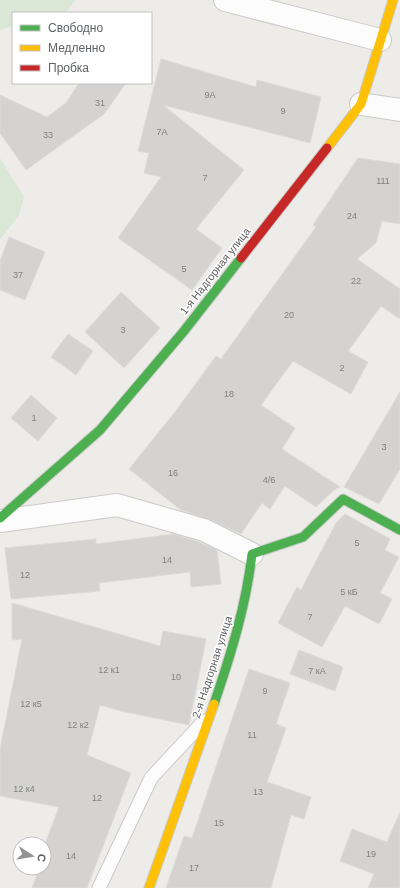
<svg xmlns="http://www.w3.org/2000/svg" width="400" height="888" viewBox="0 0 400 888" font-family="Helvetica,sans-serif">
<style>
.green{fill:#dae7d6}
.building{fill:#d5d3d2;stroke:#dddbd8}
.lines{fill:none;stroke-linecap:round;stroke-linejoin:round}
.lane-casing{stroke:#cacac9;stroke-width:15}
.street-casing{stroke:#cacac9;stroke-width:24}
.fast-casing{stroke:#cacac9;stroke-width:11}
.slow-casing{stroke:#cacac9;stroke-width:11}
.jam-casing{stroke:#cacac9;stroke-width:11}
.lane{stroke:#fcfcfc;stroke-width:13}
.street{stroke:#fcfcfc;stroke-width:22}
.fast{stroke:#4caf50;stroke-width:9}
.slow{stroke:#ffc107;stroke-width:9}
.jam{stroke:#c62828;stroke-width:9}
.labels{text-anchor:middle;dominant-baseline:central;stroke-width:3;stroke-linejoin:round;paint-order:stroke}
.number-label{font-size:9px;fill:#7e8082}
.street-label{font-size:11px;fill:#5f6266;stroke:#fff}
</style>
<rect width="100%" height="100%" fill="#eeece9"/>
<g class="green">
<path d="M0,0h76l-11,13h-52v13l-13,4z"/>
<path d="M0,158l24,39 -5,18 -19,25z"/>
</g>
<g class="building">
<path d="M161,59l95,28 1,-7 64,17 -11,46 -147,-38 81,65 -48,59 26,19 -30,42 -74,-52 43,-61 -17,-4 5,-20 -11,-2z"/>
<path d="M79,83h47l-22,31 -78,56 -26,-37v-38l47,22 19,-14z"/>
<path d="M358,158l42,6v60l-18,-3 -6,22 -19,16 43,30v30l-19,-13 -33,45 20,11 -17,32 -58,-33 -32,44 34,23 -13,21 58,38 -6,3 -18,17 -31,-21 -15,23 -8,-6 -21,31 -32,-15 -28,-9 -52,-41 46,-57 41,-56 5,3 95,-132 -3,-2z"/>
<path d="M9,237l36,15 -20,48 -25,-10v-29z"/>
<path d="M121,292l39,36 -36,40 -39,-36z"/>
<path d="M68,334l25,17 -17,24 -25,-18z"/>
<path d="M400,392v77l-21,35 -35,-17z"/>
<path d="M31,395l26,23 -19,23 -27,-23z"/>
<path d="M345,514l45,25 -5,11 14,7 -19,36 12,6 -13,25 -34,-18 -23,41 -44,-24 19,-36 4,3 35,-67z"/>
<path d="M174,534l25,8 18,8 4,34 -30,3 -1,-15 -91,11 1,8 -89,8 -6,-51 91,-9v5z"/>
<path d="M12,603l148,43 3,-15 43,8 -17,86 -68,-14 -21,-6 -13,50 44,18 -44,115h-55l7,-20h5v-21l15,-40 -59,-11v-47l22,-110 -10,1z"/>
<path d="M299,650l44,17 -8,24 -45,-17z"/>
<path d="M249,669l41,14 -14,41 10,4 -19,54 44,15 -7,22 -13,-4 -20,73h-105l18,-52 8,2z"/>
<path d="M400,812v76h-32l6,-14 -34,-13 12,-32 35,13z"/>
</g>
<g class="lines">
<g class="lane-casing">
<path id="lane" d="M99,888l52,-110 53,-57"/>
</g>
<g class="street-casing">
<g id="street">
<path d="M225,0l155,40"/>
<path d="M361,104l39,6"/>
<path d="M0,521l117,-16 87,25 48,24"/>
</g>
</g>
<g class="fast-casing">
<g id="fast">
<path d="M0,518l100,-88 84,-99 57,-73"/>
<path d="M214,704c17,-50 32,-98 38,-150l51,-17 40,-38 57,31"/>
</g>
</g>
<g class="slow-casing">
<g id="slow">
<path d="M327,148l34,-44 32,-104"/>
<path d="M149,888l65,-184"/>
</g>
</g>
<g class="jam-casing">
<path id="jam" d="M241,258l86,-110"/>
</g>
<use href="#lane" class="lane"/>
<use href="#street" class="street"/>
<use href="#fast" class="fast"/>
<use href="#slow" class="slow"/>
<use href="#jam" class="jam"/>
</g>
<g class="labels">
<g class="number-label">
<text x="210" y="95">9А</text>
<text x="100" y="103">31</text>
<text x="283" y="111">9</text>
<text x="162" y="132">7А</text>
<text x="48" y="135">33</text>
<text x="205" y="178">7</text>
<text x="383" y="181">111</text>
<text x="352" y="216">24</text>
<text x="184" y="269">5</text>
<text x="18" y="275">37</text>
<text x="356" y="281">22</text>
<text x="289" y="315">20</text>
<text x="123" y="330">3</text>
<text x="342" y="368">2</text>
<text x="229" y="394">18</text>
<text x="34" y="418">1</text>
<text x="384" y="447">3</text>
<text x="173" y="473">16</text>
<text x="269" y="480">4/6</text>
<text x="357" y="543">5</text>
<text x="167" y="560">14</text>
<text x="25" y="575">12</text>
<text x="349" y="592">5 кБ</text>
<text x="310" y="617">7</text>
<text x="109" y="670">12 к1</text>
<text x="317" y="671">7 кА</text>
<text x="176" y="677">10</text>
<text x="265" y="691">9</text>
<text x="31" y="704">12 к5</text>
<text x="78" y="725">12 к2</text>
<text x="252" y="735">11</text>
<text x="24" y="789">12 к4</text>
<text x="258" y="792">13</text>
<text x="97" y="798">12</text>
<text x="219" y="823">15</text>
<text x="371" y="854">19</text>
<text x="71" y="856">14</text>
<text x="194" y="868">17</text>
</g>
<g class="street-label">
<text transform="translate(215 271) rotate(-52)">1-я Надгорная улица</text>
<text transform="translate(212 667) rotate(-72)">2-я Надгорная улица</text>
</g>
</g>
<rect x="12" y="12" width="140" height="72" fill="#ffffff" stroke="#bfc0c2"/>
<rect x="20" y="25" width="20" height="6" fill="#4caf50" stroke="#bfc0c2"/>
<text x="48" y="32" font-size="12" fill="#5f6266">Свободно</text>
<rect x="20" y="45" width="20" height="6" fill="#ffc107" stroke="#bfc0c2"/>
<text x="48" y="52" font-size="12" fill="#5f6266">Медленно</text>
<rect x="20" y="65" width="20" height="6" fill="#c62828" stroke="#bfc0c2"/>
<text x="48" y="72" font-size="12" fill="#5f6266">Пробка</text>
<g transform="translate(32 856) rotate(102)"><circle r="19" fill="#ffffff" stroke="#bfc0c2"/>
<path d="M0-3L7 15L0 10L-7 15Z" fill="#919294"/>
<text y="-6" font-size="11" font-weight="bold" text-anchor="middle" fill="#5f6266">С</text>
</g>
</svg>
